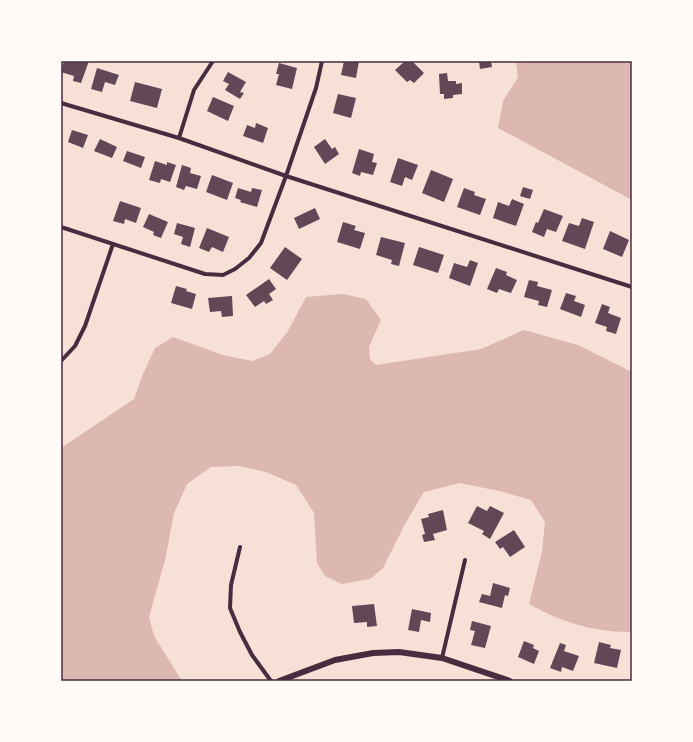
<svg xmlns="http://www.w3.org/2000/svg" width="693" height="742" viewBox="0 0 693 742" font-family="'Alegreya Sans',sans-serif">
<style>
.water{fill:#dcb8b0}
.building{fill:#644757}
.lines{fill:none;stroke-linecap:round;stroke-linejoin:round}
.minor{stroke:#4a2c40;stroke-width:4}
.tertiary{stroke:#4a2c40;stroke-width:6}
.neatline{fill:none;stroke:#4a2c40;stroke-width:1.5}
</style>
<rect width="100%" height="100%" fill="#f7e1d7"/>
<g class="water">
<path d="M516,61h116v139l-134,-72 5,-27 15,-24z"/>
<path d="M343,294l23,5 15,21 -12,27 1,12 6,6 105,-16 43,-19 54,15 54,27v260c-37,1 -71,-10 -103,-28l13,-52 3,-30 -14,-22 -32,-9 -39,-8 -36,9 -19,32 -22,44 -13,11 -28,5 -17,-8 -8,-13 -3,-50 -18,-28 -30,-13 -27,-6 -28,1 -24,17 -13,29 -9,47 -16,57 5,19 28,45h-121v-233l73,-49 9,-25 12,-26 18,-11 50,18 29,6 18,-7 18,-23 18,-34z"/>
</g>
<g class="building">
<path d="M64,61h25l-8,22 -8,-2 1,-5 -13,-4z"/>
<path d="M344,61h15l-3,17 -15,-3z"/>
<path d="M405,61h7l12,12 -10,10 -4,-3 -3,2 -12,-12z"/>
<path d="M479,61h12l1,6 -12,2z"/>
<path d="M279,63l18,5 -5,21 -16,-4 3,-11h-3z"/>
<path d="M97,68l22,7 -4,10 -10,-3 -3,10 -11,-3z"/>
<path d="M228,72l18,10 -6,10 4,1 -4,6 -15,-9 4,-6 -6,-3z"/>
<path d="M447,73l1,8h8v3l6,-1v11l-9,1v3l-9,1v-5h-4l-1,-20z"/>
<path d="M135,82l27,7 -5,19 -27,-7z"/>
<path d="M338,94l18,4 -5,20 -18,-5z"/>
<path d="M213,97l21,9 -6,15 -21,-10z"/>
<path d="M256,123l12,5 -5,15 -20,-7 4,-11 8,3z"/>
<path d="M72,130l16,5 -5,13 -15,-6z"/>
<path d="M100,139l17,8 -5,11 -18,-7z"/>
<path d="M325,139l7,10 3,-2 4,7 -14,10 -11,-17z"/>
<path d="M359,149l15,5 -2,8 5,1 -4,12 -12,-3 -1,4 -8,-3z"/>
<path d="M127,151l18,6 -4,11 -18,-7z"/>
<path d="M398,158l20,7 -6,15 -7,-3 -3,9 -12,-4z"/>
<path d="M155,161l12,4v-3l9,3 -6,17 -9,-3 -1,4 -11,-3z"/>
<path d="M182,165l9,3 -1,5 11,3 -4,13 -11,-3 -2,4 -8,-3z"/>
<path d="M431,170l22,9 -9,23 -22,-9z"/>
<path d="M212,175l21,8 -6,17 -21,-8z"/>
<path d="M523,187l10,3 -3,9 -10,-3z"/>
<path d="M238,188l13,4 1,-4 10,2 -5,17 -17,-5 1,-2 -6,-2z"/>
<path d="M464,188l11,4 -1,3 12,4 -6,16 -23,-8z"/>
<path d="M512,199l12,5 -8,22 -23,-8 5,-16 11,4z"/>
<path d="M120,201l21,7 -5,15 -11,-4 -1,5 -11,-3z"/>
<path d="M315,208l5,11 -21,10 -5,-11z"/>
<path d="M544,209l19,7 -7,16 -9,-3 -3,8 -12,-5 4,-10 2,1z"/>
<path d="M149,214l19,8 -7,16 -8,-3 1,-3 -11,-5z"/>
<path d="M582,218l12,4 -9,27 -23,-8 7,-18 10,3z"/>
<path d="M343,222l13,4 -2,4 11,3 -5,16 -23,-7z"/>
<path d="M177,223l18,5 -5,19 -9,-3 2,-7 -9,-3z"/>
<path d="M207,228l22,9 -6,15 -11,-5 -3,5 -10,-4z"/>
<path d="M610,231l19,9 -7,17 -19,-8z"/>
<path d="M381,237l24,6 -6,23 -8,-2 1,-4 -16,-5z"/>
<path d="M285,247l17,12 -15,21 -17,-12z"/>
<path d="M419,247l25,8 -6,18 -25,-8z"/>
<path d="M470,260l8,3 -8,23 -21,-8 5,-15 13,4z"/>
<path d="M496,268l11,4 -1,3 11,5 -6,13 -12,-4 -2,4 -10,-4z"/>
<path d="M269,279l7,10 -7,5 4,6 -7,4 -2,-3 -9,6 -9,-12z"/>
<path d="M529,280l9,2 -1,4 15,4 -5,17 -9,-2 1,-4 -15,-4z"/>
<path d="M176,286l11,3 -1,2 10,3 -4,15 -21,-6z"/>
<path d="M566,293l10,3 -2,5 11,4 -4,12 -21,-8z"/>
<path d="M232,296l1,20 -11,1 -1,-6 -11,1 -2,-14z"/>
<path d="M602,304l8,3 -2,6 13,5 -5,16 -10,-3 1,-4 -12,-4z"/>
<path d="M477,506l10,5 3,-5 14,7 -14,26 -8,-5 2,-3 -16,-8z"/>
<path d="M443,510l4,20 -14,4 2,6 -11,2 -2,-7 3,-1 -4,-15 8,-2 -1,-3z"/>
<path d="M514,530l11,17 -15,10 -7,-10 -3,2 -5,-7z"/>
<path d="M493,583l17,5 -2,8 -3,-1 -3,13 -23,-6 3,-8 8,2z"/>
<path d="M374,604l3,22 -10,1v-5l-13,1 -2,-17z"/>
<path d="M412,609l19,4 -1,9 -9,-2 -2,12 -11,-2z"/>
<path d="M472,621l19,5 -6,22 -14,-3 4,-14 -5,-1z"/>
<path d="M524,641l10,4 -1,3 6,3 -5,13 -16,-7z"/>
<path d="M599,642l12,3 -1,3 11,2 -4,18 -23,-5z"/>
<path d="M560,643l6,2 -2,6 15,5 -6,15 -11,-4 -1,5 -11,-4z"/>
</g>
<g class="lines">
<g class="minor">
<path d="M61,103l118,35 107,38 346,111"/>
<path d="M179,138l15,-48 19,-29"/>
<path d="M61,227l144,47 18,1 12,-6 14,-11 12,-15 25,-67 30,-88 6,-27"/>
<path d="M61,361l14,-15 10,-20 28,-82"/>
<path d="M240,547l-9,38 -1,23 10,24 12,23 19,26"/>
<path d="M442,658l23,-98"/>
</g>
<path class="tertiary" d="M279,681l56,-21 38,-7 26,-1 43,6 68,23"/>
</g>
<rect width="693" height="742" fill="none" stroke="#fffaf5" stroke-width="124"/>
<rect x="62" y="62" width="569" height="618" class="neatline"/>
</svg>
